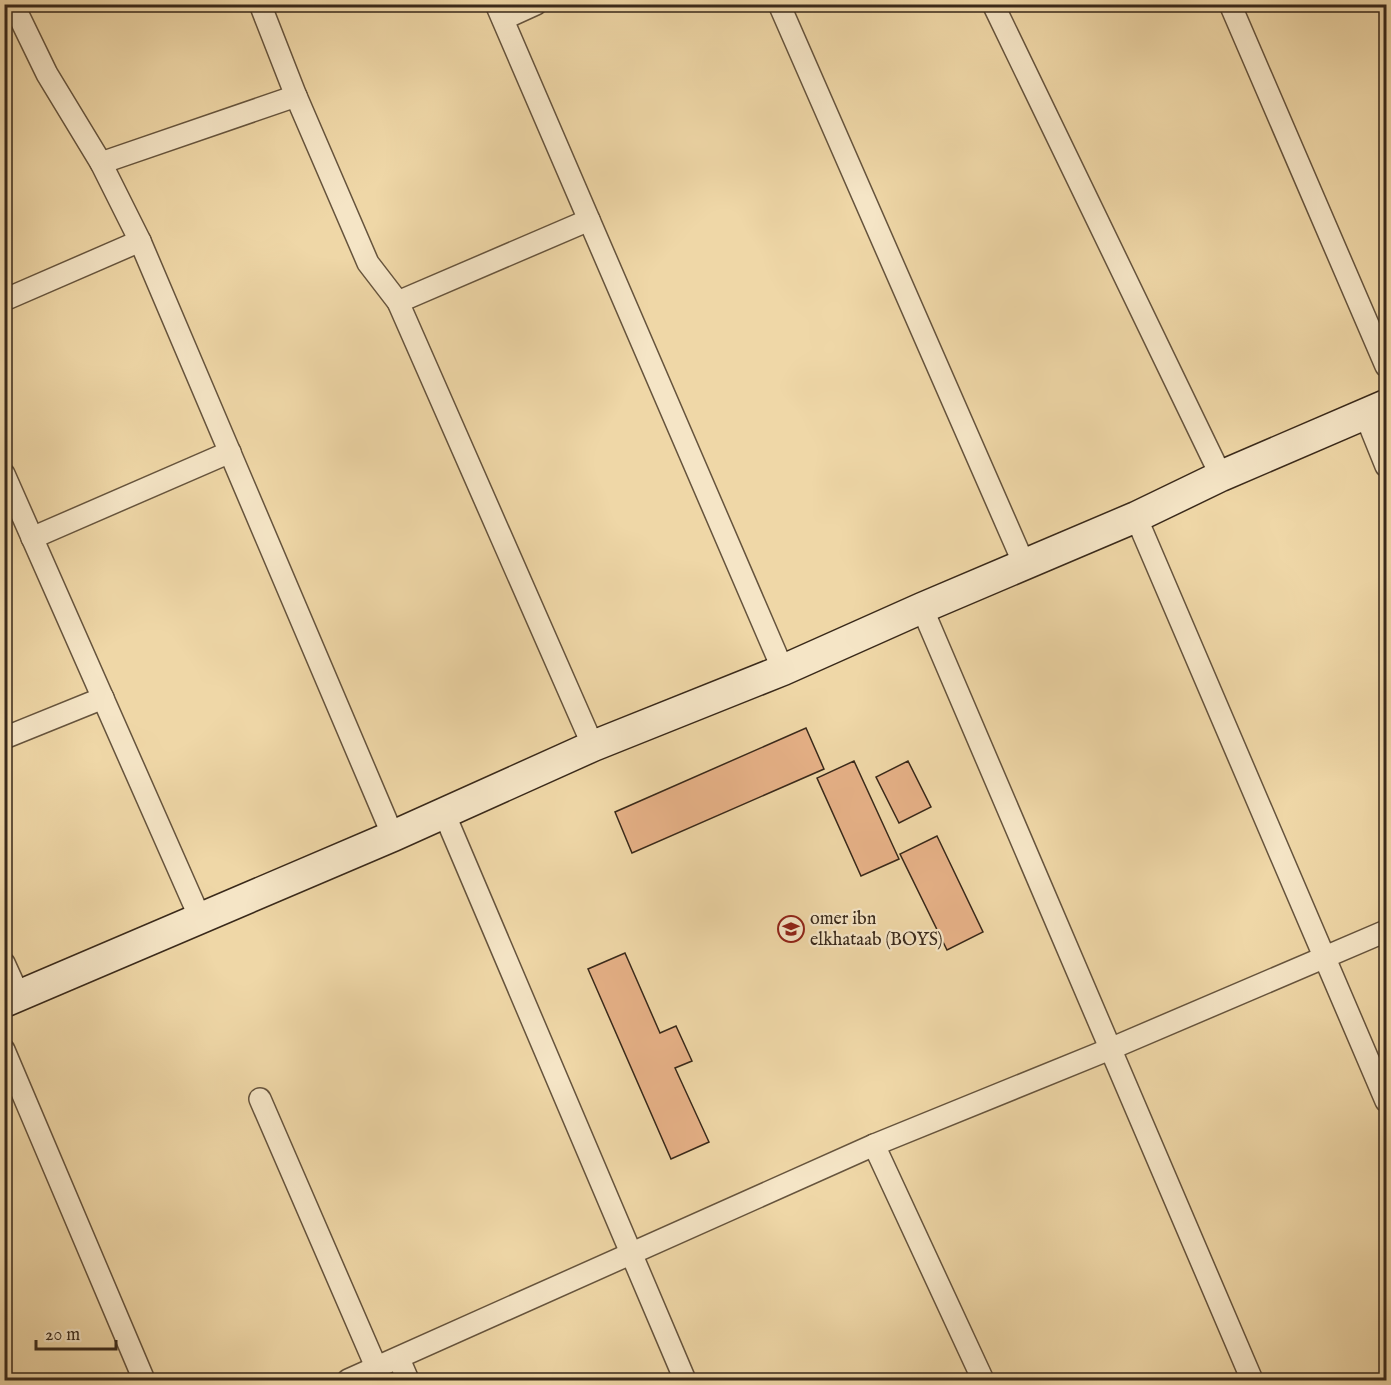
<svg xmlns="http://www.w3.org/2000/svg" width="1391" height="1385" viewBox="0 0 1391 1385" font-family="'IM FELL English',serif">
	<rect width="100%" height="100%" fill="#efd7a7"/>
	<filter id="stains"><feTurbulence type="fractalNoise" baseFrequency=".00333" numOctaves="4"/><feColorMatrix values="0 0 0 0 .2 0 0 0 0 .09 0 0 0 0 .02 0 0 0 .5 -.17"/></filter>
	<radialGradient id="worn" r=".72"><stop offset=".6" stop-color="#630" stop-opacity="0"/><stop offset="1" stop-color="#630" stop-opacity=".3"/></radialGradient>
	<g fill="#e6b187" stroke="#39291a" stroke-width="1.5">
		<polygon points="806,728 824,769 632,853 615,812"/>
		<polygon points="854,761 899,859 861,876 817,778"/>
		<polygon points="908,761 931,807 899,823 876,777"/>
		<polygon points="937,836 983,932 947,950 900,854"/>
		<polygon points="625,953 660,1033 676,1026 692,1061 675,1068 709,1142 671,1159 588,969"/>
	</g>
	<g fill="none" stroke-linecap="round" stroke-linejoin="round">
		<defs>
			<g id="street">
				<polyline points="13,4 47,74 101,163 140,241 393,836"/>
				<polyline points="260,4 296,96 368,263 398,302 593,746"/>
				<polyline points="496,4 783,670"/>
				<polyline points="779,4 1024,564"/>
				<polyline points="993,4 1221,476"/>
				<polyline points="1230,4 1386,366"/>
				<polyline points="503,19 536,4"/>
				<polyline points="101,163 296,96"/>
				<polyline points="4,300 140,241"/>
				<polyline points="398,302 589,220"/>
				<polyline points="1365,414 1386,466"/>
				<polyline points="4,474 200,918"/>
				<polyline points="1136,517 1386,1101"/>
				<polyline points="32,538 230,452"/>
				<polyline points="922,608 1252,1380"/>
				<polyline points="4,738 103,698"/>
				<polyline points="444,813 685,1380"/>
				<polyline points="4,963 19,996"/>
				<polyline points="4,1050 144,1380"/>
				<polyline points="260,1099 377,1369"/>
				<polyline points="874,1145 983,1380"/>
				<polyline points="399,1359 408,1380"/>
				<polyline points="348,1380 874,1145 1110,1049 1386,931"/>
			</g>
			<polyline id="secondary" points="4,1002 393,836 593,746 783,670 922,608 1136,517 1221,476 1386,405"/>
		</defs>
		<use href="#street" stroke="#66543d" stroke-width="24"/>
		<use href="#secondary" stroke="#39291a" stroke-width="33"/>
		<use href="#street" stroke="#f5e5c6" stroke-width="21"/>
		<use href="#secondary" stroke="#f5e5c6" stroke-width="30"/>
	</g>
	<defs>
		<symbol id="school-ring" viewBox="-11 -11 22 22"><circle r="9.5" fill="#f5e5c6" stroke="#8f2418" stroke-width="1.5"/><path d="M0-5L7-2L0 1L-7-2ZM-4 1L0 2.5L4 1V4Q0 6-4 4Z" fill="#8f2418"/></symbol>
	</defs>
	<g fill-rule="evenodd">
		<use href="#school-ring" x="776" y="914" width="30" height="30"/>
	</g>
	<g text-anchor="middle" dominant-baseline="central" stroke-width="4.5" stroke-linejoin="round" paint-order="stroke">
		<g font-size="18" fill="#39291a" stroke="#f5e5c6" text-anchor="start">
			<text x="810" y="919">omer ibn<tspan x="810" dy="21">elkhataab (BOYS)</tspan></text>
		</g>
	</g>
	<rect width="1391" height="1385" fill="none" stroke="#efd7a7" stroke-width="24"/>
	<rect x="6" y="6" width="1379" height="1373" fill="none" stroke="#39291a" stroke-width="3"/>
	<rect x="12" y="12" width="1367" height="1361" fill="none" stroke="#39291a" stroke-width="1.5"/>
	<path d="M36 1340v9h80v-9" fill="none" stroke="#39291a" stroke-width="3"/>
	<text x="45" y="1340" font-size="18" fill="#39291a" stroke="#f5e5c6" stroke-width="4.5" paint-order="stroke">20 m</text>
	<rect width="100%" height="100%" filter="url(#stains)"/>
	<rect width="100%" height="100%" fill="url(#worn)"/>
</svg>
